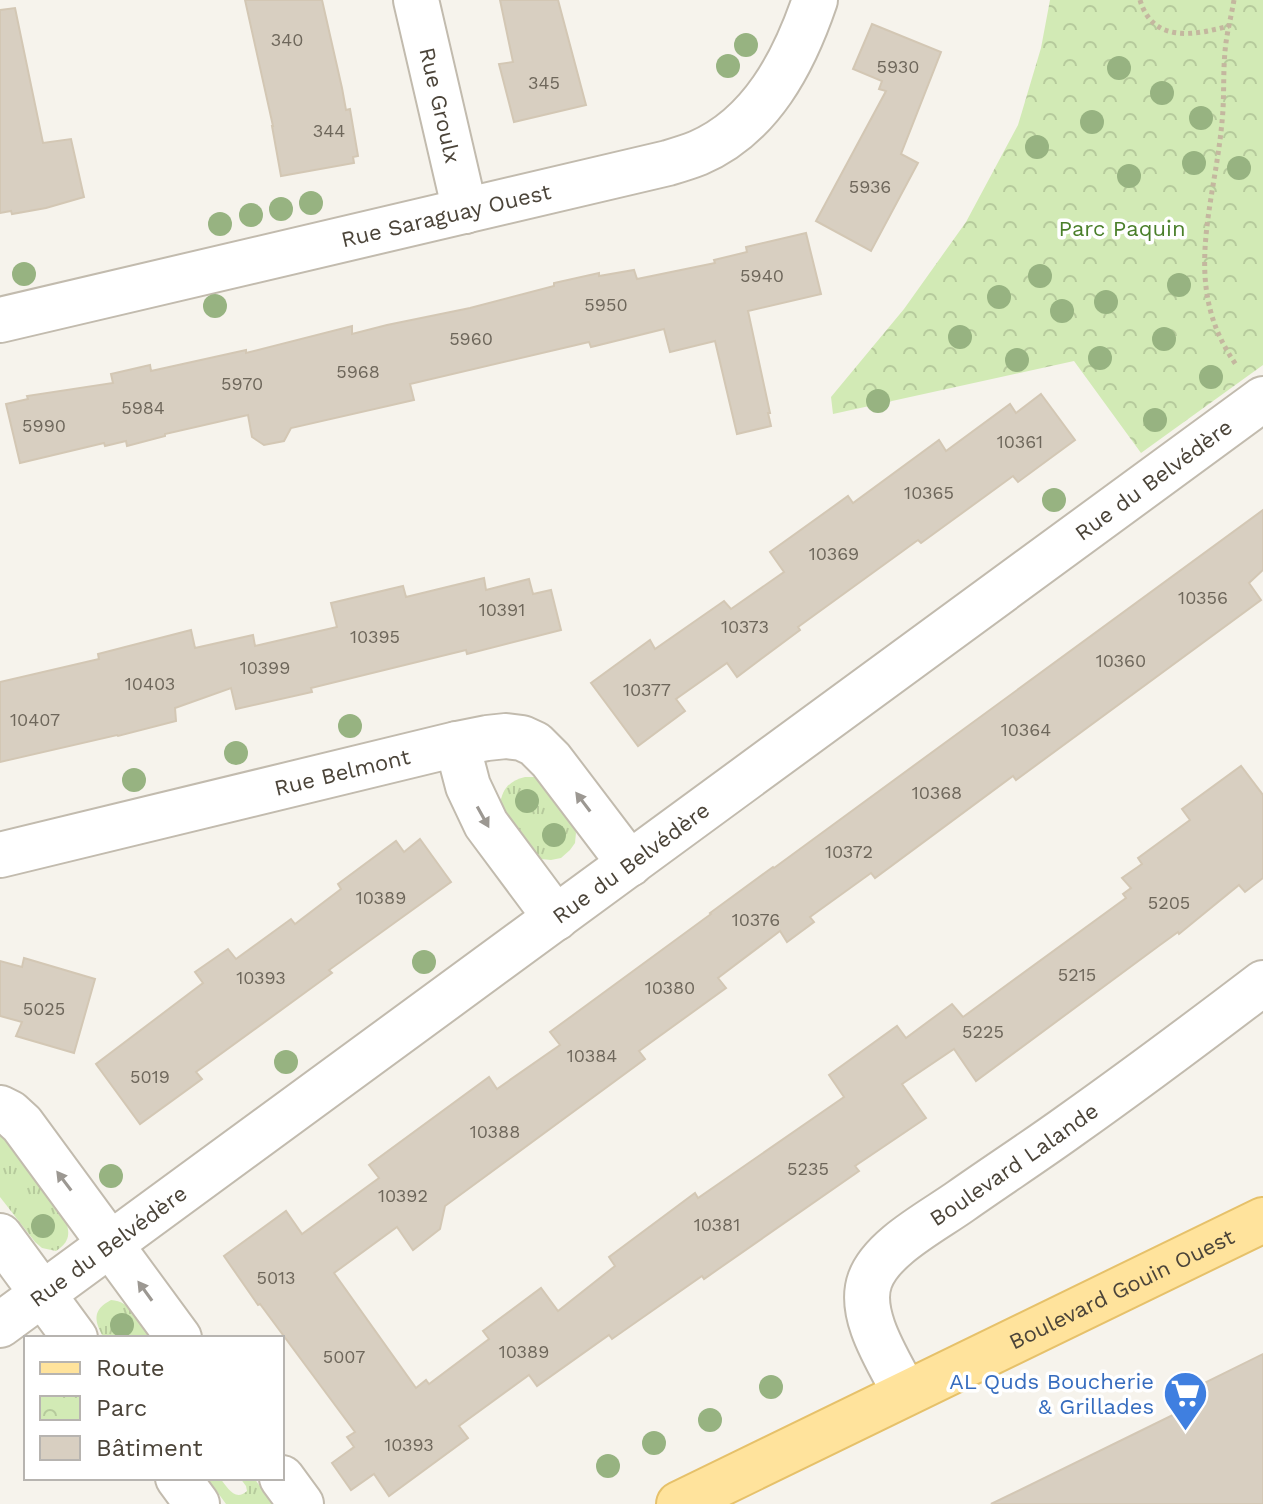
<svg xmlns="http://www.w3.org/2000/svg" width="1263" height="1504" viewBox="0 0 1263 1504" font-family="'Work Sans',sans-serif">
	<defs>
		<pattern id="grass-tufts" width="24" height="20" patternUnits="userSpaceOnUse" patternTransform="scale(2)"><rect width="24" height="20" fill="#d2eab5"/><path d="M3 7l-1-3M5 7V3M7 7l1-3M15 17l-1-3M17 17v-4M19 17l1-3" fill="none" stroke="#b6ca9c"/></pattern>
		<pattern id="park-crowns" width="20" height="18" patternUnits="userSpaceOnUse" patternTransform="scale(2)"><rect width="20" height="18" fill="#d2eab5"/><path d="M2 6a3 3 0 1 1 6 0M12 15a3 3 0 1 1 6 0" fill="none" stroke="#b6ca9c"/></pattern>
	</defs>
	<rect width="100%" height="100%" fill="#f6f3ec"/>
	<g fill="url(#grass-tufts)">
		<path d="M525 777H535L545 782 572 819 576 833 575 843 570 850 561 858 551 860 541 859 532 853 500 805C502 789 509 781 525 777Z"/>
		<path d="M0 1133 7 1140 64 1218C71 1232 70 1242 56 1251L42 1248 35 1242 0 1197Z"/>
		<path d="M111 1300C131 1301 142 1323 153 1338H104C94 1321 92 1310 111 1300Z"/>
		<path d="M207 1478H220C227 1487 235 1502 247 1491L246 1486 240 1478H254L273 1504H226Z"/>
	</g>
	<polygon fill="url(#park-crowns)" points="1050,0 1263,0 1263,365 1141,453 1074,361 833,414 831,397 904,309 966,222 1018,125 1041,48"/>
	<g fill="#d8cfc1" stroke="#d3c7b4" stroke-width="2">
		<polygon points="245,0 322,0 342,88 346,110 350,109 358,156 353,157 354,163 281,176 272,126 273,126"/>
		<polygon points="500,0 558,0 586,105 514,122 499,64 513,62"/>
		<polygon points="15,8 43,143 71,139 84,197 46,208 12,214 11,211 0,213 0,10"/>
		<polygon points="872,24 941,52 901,154 918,163 871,251 816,221 886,91 879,89 882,81 853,69"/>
		<polygon points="806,233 821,294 748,311 770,413 768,413 771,426 737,434 715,341 670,352 664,329 591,347 589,342 410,384 414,400 291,428 284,441 264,445 252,437 248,415 165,434 165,436 127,446 126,441 105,446 104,443 20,463 6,404 28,399 27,396 113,383 111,374 150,365 151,371 246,350 246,353 352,326 352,334 387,325 470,308 554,286 554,283 599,273 599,276 634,270 637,279 715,263 714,260 747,252 746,247"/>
		<polygon points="1041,394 1075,440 1018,482 1013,476 921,543 918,540 798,627 800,630 737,677 727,663 676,699 685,711 638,746 591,683 650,640 655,649 724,601 731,609 784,572 770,552 848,496 853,503 939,440 946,451 1010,404 1016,413"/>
		<polygon points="1263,510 1263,570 1249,583 1261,600 1016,780 1013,776 875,878 871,873 810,917 814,922 787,942 780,931 718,978 726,988 639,1051 645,1059 445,1206 440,1229 413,1250 397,1227 334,1273 416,1388 426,1380 429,1384 489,1339 483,1331 541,1288 558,1311 615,1266 609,1257 695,1193 698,1198 844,1097 829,1075 897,1026 906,1038 952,1004 963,1017 1126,898 1123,894 1131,888 1122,878 1142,864 1138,858 1190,820 1182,809 1241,766 1263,795 1263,878 1245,892 1239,885 1179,934 1178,932 1160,945 976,1081 954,1049 902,1084 926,1118 855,1166 859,1171 704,1279 702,1276 612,1339 609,1335 537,1386 529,1375 459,1426 468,1438 389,1496 374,1474 351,1490 332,1463 354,1447 347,1437 355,1432 260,1304 258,1305 224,1256 286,1211 302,1234 379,1178 369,1165 489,1077 497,1089 560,1045 550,1032 711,914 710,913 773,867 774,868"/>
		<polygon points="484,578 486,590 529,579 533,594 551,590 561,630 467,654 466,650 311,688 312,692 236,709 231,688 175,708 176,721 118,736 117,735 0,762 0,682 99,659 98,654 191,630 195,648 253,635 255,646 337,627 331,603 403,586 406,597"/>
		<polygon points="420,839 451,882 329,970 332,973 196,1072 202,1079 140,1124 96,1064 203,983 195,972 228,949 236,959 291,919 295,924 341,889 338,884 396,841 404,852"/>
		<polygon points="24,958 95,979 74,1053 16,1036 22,1022 0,1016 0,961 22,967"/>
		<polygon points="1263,1354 1263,1504 991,1504 1177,1413 1170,1400"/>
	</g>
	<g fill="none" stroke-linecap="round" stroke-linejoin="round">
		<defs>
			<g id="minor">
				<path id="s1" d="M416 0 465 211"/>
				<path id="s2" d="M0 320 668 163C678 160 688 157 698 153 761 126 794 62 815 0"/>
				<polyline points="457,744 468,786 486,824 556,918"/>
				<path id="s3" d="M0 855 457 744 487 738 506 736 522 738 535 744 551 760 630 864"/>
				<polyline points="0,1108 10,1113 22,1124 179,1338"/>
				<polyline points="0,1236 75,1338"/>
				<path id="s4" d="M0 1325 1263 399"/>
				<path id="s5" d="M905 1393C890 1363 857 1315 870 1280 882 1247 933 1221 961 1201 998 1175 1035 1151 1071 1125 1136 1079 1200 1031 1263 983"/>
				<polyline points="178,1478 197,1504"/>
				<polyline points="282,1478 301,1504"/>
			</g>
			<g id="major">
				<path id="s6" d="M679 1504 1263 1220"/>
			</g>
		</defs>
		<use href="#minor" stroke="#c2bbae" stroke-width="48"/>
		<use href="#major" stroke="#e6c16a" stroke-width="48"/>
		<g stroke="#c4b79f" stroke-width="5" stroke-dasharray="4 4" stroke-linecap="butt">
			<path d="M1140 0C1153 44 1195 35 1229 26"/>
			<path d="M1234 0C1232 12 1229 24 1227 36 1222 64 1225 94 1222 122 1214 209 1180 287 1237 366"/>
		</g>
		<use href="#minor" stroke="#fff" stroke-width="44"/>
		<use href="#major" stroke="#ffe39c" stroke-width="44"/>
	</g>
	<g fill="#97b381">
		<circle cx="746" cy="45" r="12"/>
		<circle cx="728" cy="66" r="12"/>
		<circle cx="1119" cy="68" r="12"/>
		<circle cx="1162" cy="93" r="12"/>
		<circle cx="1201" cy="118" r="12"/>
		<circle cx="1092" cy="122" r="12"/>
		<circle cx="1037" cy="147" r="12"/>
		<circle cx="1194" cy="163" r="12"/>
		<circle cx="1239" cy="168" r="12"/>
		<circle cx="1129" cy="176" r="12"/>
		<circle cx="311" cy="203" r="12"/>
		<circle cx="281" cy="209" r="12"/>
		<circle cx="251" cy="215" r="12"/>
		<circle cx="220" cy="224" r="12"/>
		<circle cx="24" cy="274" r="12"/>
		<circle cx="1040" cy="276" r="12"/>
		<circle cx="1179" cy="285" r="12"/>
		<circle cx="999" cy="297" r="12"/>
		<circle cx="1106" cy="302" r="12"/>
		<circle cx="215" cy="306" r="12"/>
		<circle cx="1062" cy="311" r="12"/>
		<circle cx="960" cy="337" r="12"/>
		<circle cx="1164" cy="339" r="12"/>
		<circle cx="1100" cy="358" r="12"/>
		<circle cx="1017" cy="360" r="12"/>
		<circle cx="1211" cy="377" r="12"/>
		<circle cx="878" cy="401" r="12"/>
		<circle cx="1155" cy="420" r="12"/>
		<circle cx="1054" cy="500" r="12"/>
		<circle cx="350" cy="726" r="12"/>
		<circle cx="236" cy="753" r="12"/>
		<circle cx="134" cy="780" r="12"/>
		<circle cx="527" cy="801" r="12"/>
		<circle cx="554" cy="835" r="12"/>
		<circle cx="424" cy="962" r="12"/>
		<circle cx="286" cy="1062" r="12"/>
		<circle cx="111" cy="1176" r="12"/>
		<circle cx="43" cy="1226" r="12"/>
		<circle cx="122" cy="1325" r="12"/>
		<circle cx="771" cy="1387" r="12"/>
		<circle cx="710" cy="1420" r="12"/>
		<circle cx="654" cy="1443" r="12"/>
		<circle cx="608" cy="1466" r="12"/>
	</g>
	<defs><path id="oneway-solid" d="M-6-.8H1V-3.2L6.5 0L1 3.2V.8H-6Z" transform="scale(2)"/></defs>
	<g fill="#9c9892">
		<use href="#oneway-solid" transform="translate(583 802) rotate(-127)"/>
		<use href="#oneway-solid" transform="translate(483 817) rotate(61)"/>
		<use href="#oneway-solid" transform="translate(64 1181) rotate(-127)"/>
		<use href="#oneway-solid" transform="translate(145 1291) rotate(-126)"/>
	</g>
	<defs>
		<symbol id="supermarket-pin" viewBox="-11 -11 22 30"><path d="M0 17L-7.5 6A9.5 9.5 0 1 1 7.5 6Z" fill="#3f7fe0" stroke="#fff"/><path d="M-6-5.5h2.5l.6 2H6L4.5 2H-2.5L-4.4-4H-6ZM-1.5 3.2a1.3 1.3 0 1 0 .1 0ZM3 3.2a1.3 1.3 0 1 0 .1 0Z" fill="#fff"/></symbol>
	</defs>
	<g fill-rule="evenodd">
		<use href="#supermarket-pin" x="1160" y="1368" width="51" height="69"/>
	</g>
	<g text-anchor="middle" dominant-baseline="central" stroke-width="7" stroke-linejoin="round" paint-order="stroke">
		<g font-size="18" fill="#6e675b">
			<text x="287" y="39">340</text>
			<text x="898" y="66">5930</text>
			<text x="544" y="82">345</text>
			<text x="329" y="130">344</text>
			<text x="870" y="186">5936</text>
			<text x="762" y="275">5940</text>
			<text x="606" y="304">5950</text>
			<text x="471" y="338">5960</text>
			<text x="358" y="371">5968</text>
			<text x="242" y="383">5970</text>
			<text x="143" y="407">5984</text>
			<text x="44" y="425">5990</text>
			<text x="1020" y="441">10361</text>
			<text x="929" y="492">10365</text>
			<text x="834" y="553">10369</text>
			<text x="1203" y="597">10356</text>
			<text x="502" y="609">10391</text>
			<text x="745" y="626">10373</text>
			<text x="375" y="636">10395</text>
			<text x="1121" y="660">10360</text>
			<text x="265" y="667">10399</text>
			<text x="150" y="683">10403</text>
			<text x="647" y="689">10377</text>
			<text x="35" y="719">10407</text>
			<text x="1026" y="729">10364</text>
			<text x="937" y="792">10368</text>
			<text x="849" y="851">10372</text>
			<text x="381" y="897">10389</text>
			<text x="1169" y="902">5205</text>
			<text x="756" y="919">10376</text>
			<text x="1077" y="974">5215</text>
			<text x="261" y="977">10393</text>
			<text x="670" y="987">10380</text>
			<text x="44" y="1008">5025</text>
			<text x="983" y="1031">5225</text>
			<text x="592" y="1055">10384</text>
			<text x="150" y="1076">5019</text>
			<text x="495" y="1131">10388</text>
			<text x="808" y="1168">5235</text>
			<text x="403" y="1195">10392</text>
			<text x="717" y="1224">10381</text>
			<text x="276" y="1277">5013</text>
			<text x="524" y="1351">10389</text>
			<text x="344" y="1356">5007</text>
			<text x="409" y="1444">10393</text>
		</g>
		<g font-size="22" fill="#4b4439" stroke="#fff">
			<text stroke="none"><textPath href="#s1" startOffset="108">Rue Groulx</textPath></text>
			<text stroke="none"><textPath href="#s2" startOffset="458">Rue Saraguay Ouest</textPath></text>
			<text stroke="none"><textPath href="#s4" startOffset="1430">Rue du Belvédère</textPath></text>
			<text stroke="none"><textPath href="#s3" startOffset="352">Rue Belmont</textPath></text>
			<text stroke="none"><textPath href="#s4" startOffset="782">Rue du Belvédère</textPath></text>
			<text stroke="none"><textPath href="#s5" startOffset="308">Boulevard Lalande</textPath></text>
			<text stroke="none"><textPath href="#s4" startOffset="134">Rue du Belvédère</textPath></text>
			<text stroke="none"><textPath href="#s6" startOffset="492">Boulevard Gouin Ouest</textPath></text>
		</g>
		<g font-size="22" fill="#4a7f2a" stroke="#fff">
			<text x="1122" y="228">Parc Paquin</text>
		</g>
		<g font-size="22" fill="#366cbe" stroke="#fff" text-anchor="end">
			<text x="1154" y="1381">AL Quds Boucherie<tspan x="1154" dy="25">&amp; Grillades</tspan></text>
		</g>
	</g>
	<rect x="24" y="1336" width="260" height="144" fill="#ffffff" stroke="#b7b4b0" stroke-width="2"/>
	<rect x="40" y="1362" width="40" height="12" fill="#ffe39c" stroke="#b7b4b0" stroke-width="2"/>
	<text x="96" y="1376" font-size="24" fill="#4b4439">Route</text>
	<rect x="40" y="1396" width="40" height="24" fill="url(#park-crowns)" stroke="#b7b4b0" stroke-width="2"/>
	<text x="96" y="1416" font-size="24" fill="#4b4439">Parc</text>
	<rect x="40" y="1436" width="40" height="24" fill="#d8cfc1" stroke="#b7b4b0" stroke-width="2"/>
	<text x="96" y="1456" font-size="24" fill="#4b4439">Bâtiment</text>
</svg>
